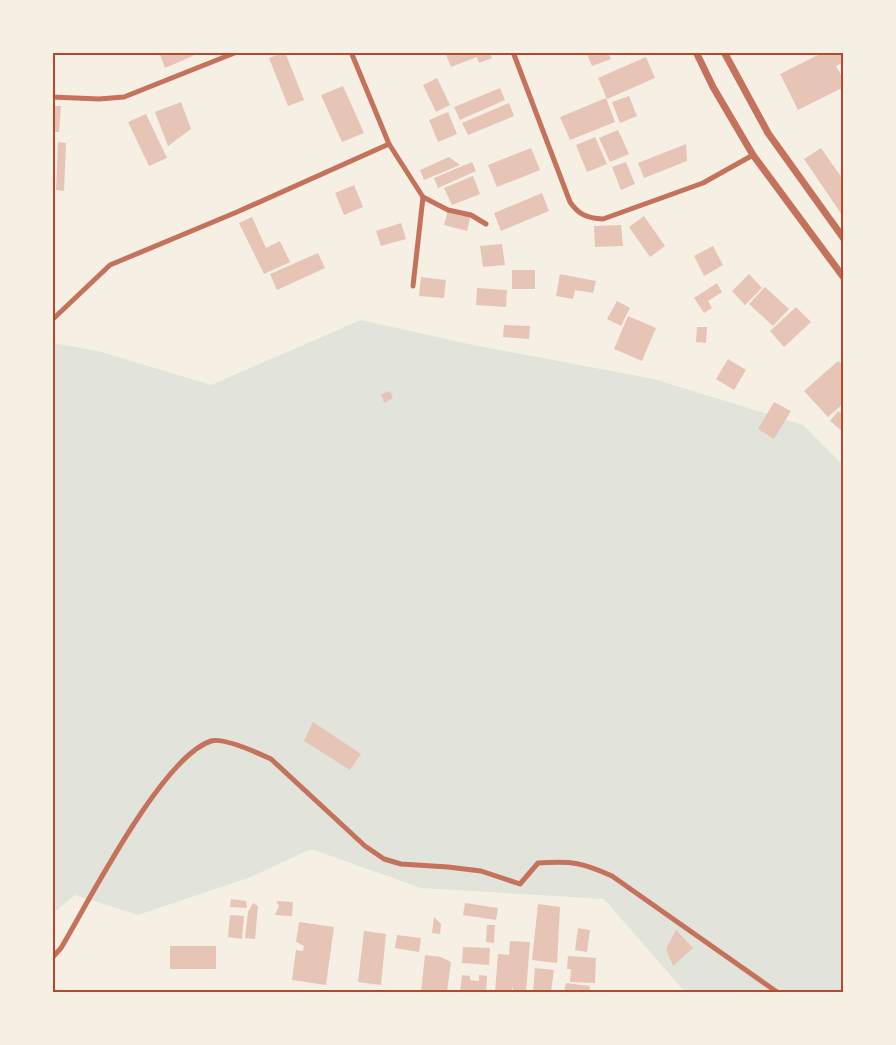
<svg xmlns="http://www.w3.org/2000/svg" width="896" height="1045" viewBox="0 0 896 1045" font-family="Cabin,sans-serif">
	<rect width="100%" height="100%" fill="#f6efe4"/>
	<polygon fill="#e2e4dc" points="361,320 473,345 654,379 803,425 843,465 843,992 685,992 604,899 421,888 311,849 251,877 138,915 75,895 53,913 53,343 98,351 211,385"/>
	<g fill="#e6c5b7">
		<polygon points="159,52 192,52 193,56 165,68"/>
		<polygon points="285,52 304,100 288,106 269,58"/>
		<polygon points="445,52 490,52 492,58 479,63 477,57 451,67"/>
		<polygon points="586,52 608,52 611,59 592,66"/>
		<polygon points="824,52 844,52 844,62 836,66 844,80 844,87 798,110 780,74"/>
		<polygon points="646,57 655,78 607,99 598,78"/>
		<polygon points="437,78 450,105 436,112 423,85"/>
		<polygon points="343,86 364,133 342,142 321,95"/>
		<polygon points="500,88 505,100 460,120 454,107"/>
		<polygon points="629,96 637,116 620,123 612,102"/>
		<polygon points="606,98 615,122 570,140 560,117"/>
		<polygon points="181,102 191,129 168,146 155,112"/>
		<polygon points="509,103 514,116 468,135 462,123"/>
		<polygon points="52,106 61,106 59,132 52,132"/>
		<polygon points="448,112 457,134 438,142 429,120"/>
		<polygon points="146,114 167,158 149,166 128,122"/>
		<polygon points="618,130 629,154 610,162 599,138"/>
		<polygon points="595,137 607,164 587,172 576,145"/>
		<polygon points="58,142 66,143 64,191 56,190"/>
		<polygon points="686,144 687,161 644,178 638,163"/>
		<polygon points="531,148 540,170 497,187 488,165"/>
		<polygon points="821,148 844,181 844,218 804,159"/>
		<polygon points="449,157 460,165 424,180 420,170"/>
		<polygon points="472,162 476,171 438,188 434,178"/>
		<polygon points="626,162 635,184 621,190 612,167"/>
		<polygon points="473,176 480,194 452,205 444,188"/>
		<polygon points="354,185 363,207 344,215 335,193"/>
		<polygon points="542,193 549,211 501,231 494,213"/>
		<polygon points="448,210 471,215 467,231 444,225"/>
		<polygon points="644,216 665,246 650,257 629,227"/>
		<polygon points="252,217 266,248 280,241 290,262 264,274 239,223"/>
		<polygon points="401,223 406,239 381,246 376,231"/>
		<polygon points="621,225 623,246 595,247 594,226"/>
		<polygon points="502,244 505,265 483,267 480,246"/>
		<polygon points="713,246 723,265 704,276 694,256"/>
		<polygon points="318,253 325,268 277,290 270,274"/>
		<rect x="512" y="270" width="23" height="19"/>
		<polygon points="560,274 596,281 593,293 575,290 573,299 556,296"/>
		<polygon points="749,274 762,288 745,305 732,291"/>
		<polygon points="421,277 446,280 444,298 419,296"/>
		<polygon points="717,283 722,292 708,301 712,308 704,313 694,298"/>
		<polygon points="765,287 789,309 773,326 749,304"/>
		<polygon points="477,288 507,290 506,307 476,305"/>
		<polygon points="617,301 630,308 621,326 607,319"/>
		<polygon points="796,307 811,322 784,347 770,331"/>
		<polygon points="628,316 656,328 642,361 614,349"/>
		<polygon points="504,325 530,326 529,339 503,337"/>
		<polygon points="697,327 707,327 706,343 696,342"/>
		<polygon points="728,359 746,370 734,390 716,379"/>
		<polygon points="838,361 844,366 844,403 828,417 804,391"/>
		<polygon points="390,391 393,398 384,403 381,394"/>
		<polygon points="774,402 791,411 774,439 758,429"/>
		<polygon points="838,411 844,415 844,433 830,421"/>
		<polygon points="313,722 361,754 350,770 304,741"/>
		<polygon points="231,899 246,901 247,908 230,907"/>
		<polygon points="276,901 293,902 292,916 275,915 279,906"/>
		<polygon points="253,903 258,906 255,939 245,938 248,912"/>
		<polygon points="465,903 498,908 496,920 463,915"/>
		<polygon points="538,904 560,907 557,963 532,960"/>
		<polygon points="230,915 244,916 242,939 228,937"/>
		<polygon points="434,917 441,924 440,934 432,933"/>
		<polygon points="299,922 334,927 326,985 292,980 296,950 303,951 304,946 296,942"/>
		<polygon points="487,925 495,925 494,943 486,942"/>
		<polygon points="578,928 590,930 587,952 575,950"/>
		<polygon points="676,930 693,948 673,966 666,949"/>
		<polygon points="364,931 386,934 381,985 358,982"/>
		<polygon points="397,935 421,938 419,952 395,948"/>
		<polygon points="510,941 530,942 526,992 513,992 513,986 511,992 495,992 498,954 509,955"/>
		<rect x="170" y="946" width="46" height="23"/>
		<polygon points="463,947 490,948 489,965 462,963"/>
		<polygon points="425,955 441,957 451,962 447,992 421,992"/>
		<polygon points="568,956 596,958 595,983 570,982 571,969 567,969"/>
		<polygon points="535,968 554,970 551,992 533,992"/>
		<polygon points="462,975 470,976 470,980 479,981 479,975 487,976 486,992 460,992"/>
		<polygon points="566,983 590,986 589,992 564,992"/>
	</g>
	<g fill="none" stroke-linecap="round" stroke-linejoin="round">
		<g stroke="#c5725c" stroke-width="5">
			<polyline points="351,52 389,144 423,197 448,210 471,215 486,224"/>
			<path d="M513 52 570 202C579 215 587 218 603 219L703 183 753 155"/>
			<polyline points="52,97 99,99 124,97 237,52"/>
			<polyline points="413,286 423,197"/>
			<polyline points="52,320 110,265 237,212 389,144"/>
			<path d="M52 958 61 948C89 901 162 757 211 741 224 737 258 753 271 759L365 846 384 859 401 864 448 867 481 871 520 884 538 863C572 861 581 862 612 876L777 992"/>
		</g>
		<g stroke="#c5725c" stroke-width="7">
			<polyline points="696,52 713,87 753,155 844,278"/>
			<polyline points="724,52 768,133 844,239"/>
		</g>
	</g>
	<rect width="896" height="1045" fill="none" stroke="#f6efe4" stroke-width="108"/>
	<rect x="54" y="54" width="788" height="937" fill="none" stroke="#b5482f" stroke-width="2"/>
</svg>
